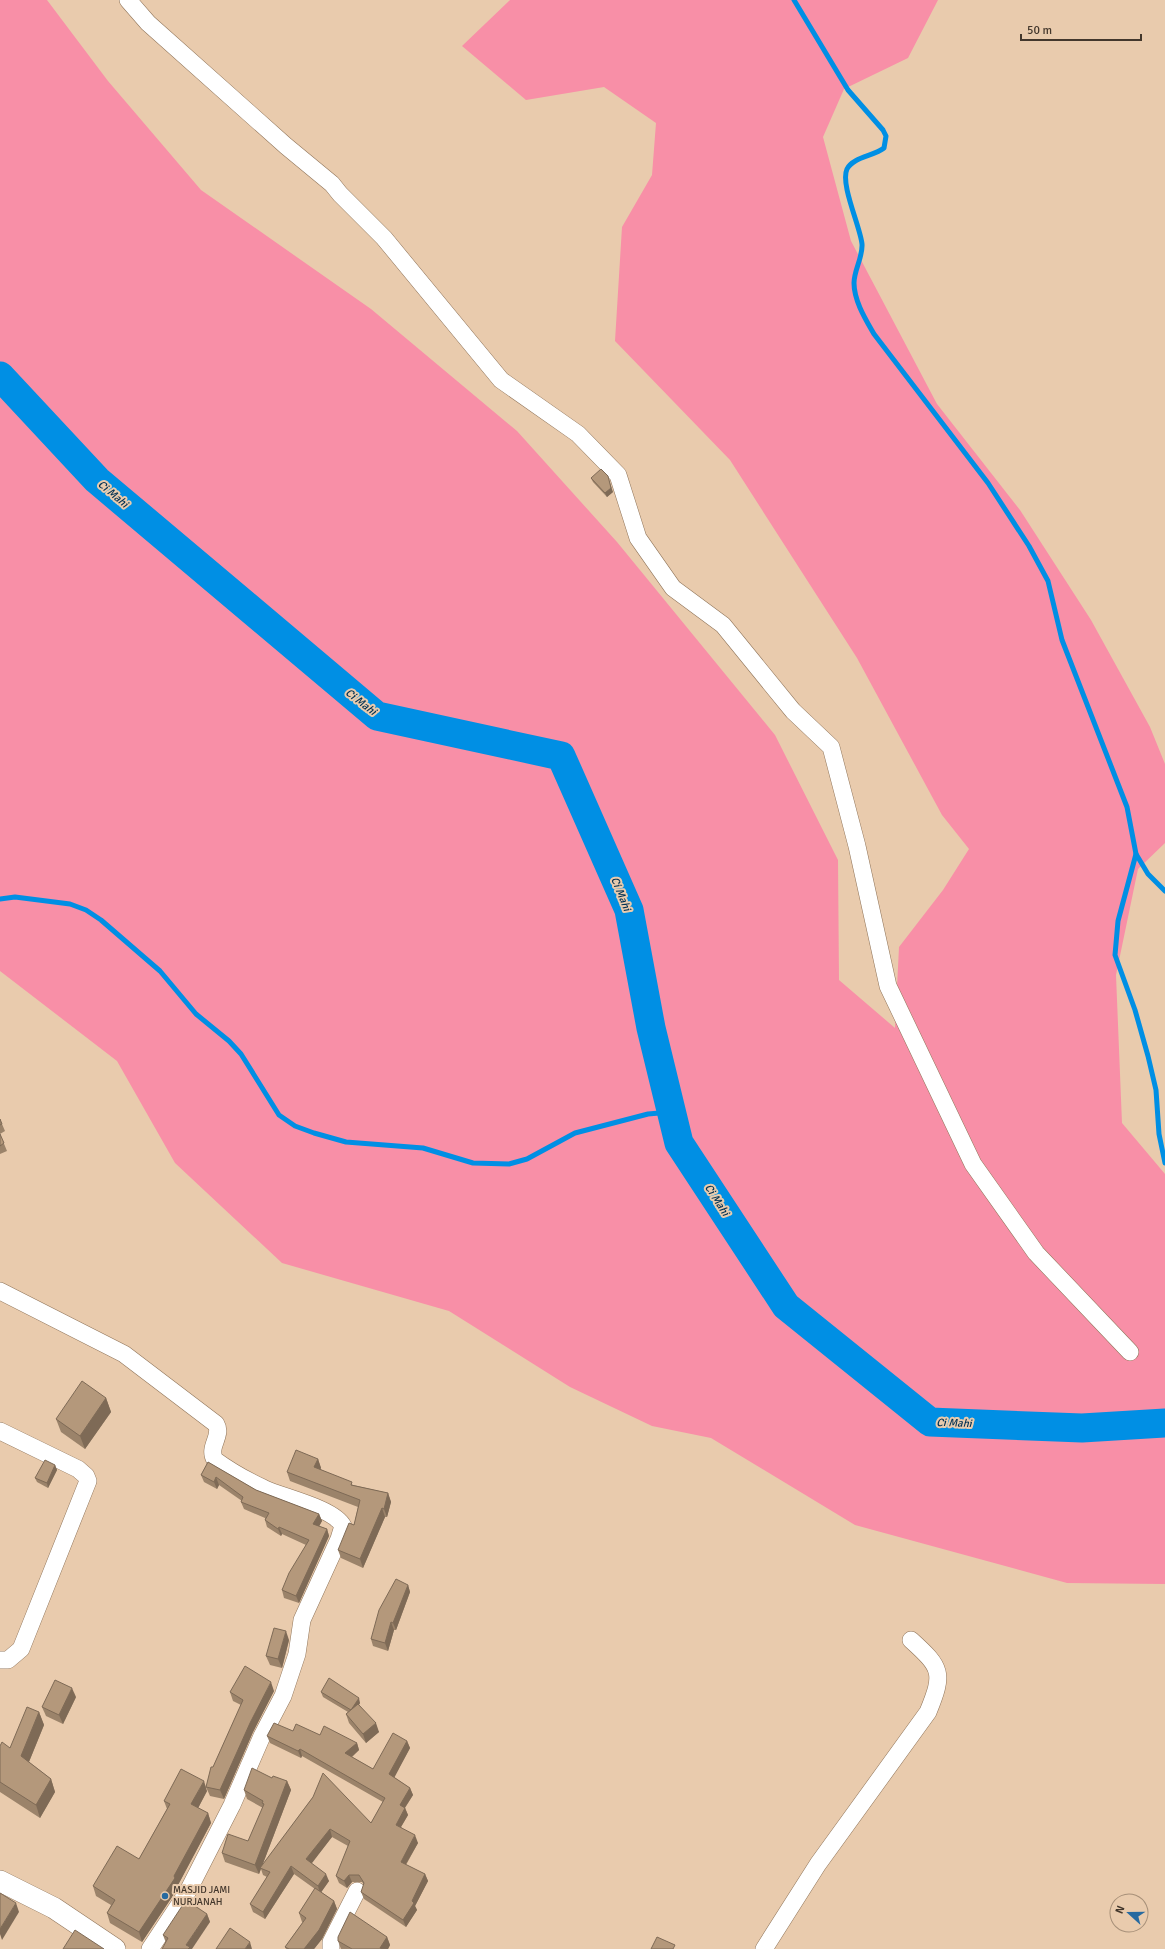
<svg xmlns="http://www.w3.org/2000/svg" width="1165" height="1949" viewBox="0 0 1165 1949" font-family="Signika,sans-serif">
	<rect width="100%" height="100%" fill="#e9cbad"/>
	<polygon fill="#f88fa7" points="0,0 47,0 108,81 201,190 371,309 517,431 617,542 775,735 838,860 839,980 895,1028 899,947 943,890 969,849 942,815 857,658 730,460 615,341 622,227 652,175 656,123 604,87 526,100 462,46 510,0 938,0 908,58 844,89 823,137 851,241 937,404 1020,510 1091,620 1150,727 1165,764 1165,843 1138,869 1116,975 1122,1123 1165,1174 1165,1584 1067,1583 855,1525 711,1438 652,1426 570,1387 449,1311 282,1263 175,1163 117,1061 0,971"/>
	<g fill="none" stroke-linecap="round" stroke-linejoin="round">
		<g stroke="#008fe4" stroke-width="5">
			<path d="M794 0 848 90 883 130 886 136 884 148C874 156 853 157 847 169 840 184 860 226 862 244 863 257 854 270 854 283 854 301 866 320 874 334L988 483 1029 546 1048 581 1062 640 1127 807 1136 854 1118 921 1115 955 1135 1010 1148 1056 1156 1090 1159 1134 1165 1163"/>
			<polyline points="1136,854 1148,874 1165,891"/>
			<polyline points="0,899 15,897 70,904 86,910 101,920 160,971 196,1014 229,1041 241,1054 279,1115 295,1126 314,1133 346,1142 423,1148 473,1163 509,1164 527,1159 575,1133 648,1114 671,1112"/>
		</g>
		<polyline stroke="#008fe4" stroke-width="29" points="0,376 97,480 377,716 561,756 629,910 651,1028 679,1143 786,1306 930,1422 1082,1428 1165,1423"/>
		<defs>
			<g id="minor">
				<polyline points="128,0 148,23 286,146 332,184 340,194 384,238 501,380 578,434 618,475 638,538 673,588 723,625 793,711 831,747 857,846 888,986 973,1164 1036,1253 1130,1352"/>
				<path d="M0 1291 124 1354 216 1424C223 1436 207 1447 215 1460 230 1471 246 1480 263 1488 281 1497 334 1508 343 1526L339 1539 302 1620 297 1654 283 1696 262 1736 232 1805 187 1893 150 1949"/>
				<polyline points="0,1431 78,1469 86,1476 88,1481 21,1649 8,1660 0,1660"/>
				<polyline points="331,1949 331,1942 357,1891"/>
				<path d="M764 1949 818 1864 928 1712C944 1673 942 1668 911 1640"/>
			</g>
			<polyline id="tertiary" points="0,1881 54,1908 115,1949"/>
		</defs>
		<use href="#minor" stroke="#90755a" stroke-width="18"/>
		<use href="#tertiary" stroke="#90755a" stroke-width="22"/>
		<use href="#minor" stroke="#fff" stroke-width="17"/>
		<use href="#tertiary" stroke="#fff" stroke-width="21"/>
	</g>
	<g fill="#9b836a">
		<polygon points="591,478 613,492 607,497 593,482"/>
		<polygon points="0,1119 2,1124 5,1131 0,1134 7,1151 0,1154"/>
		<polygon points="106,1398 111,1412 85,1449 61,1432 56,1419"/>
		<polygon points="318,1459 321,1468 320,1469 353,1485 388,1493 391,1502 387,1517 385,1517 363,1568 341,1558 338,1550 354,1525 358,1507 290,1481 287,1472"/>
		<polygon points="208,1462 256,1490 319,1514 322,1521 319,1526 327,1529 329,1536 299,1603 284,1598 282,1590 306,1545 282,1534 281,1536 267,1527 265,1520 265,1518 244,1509 241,1502 242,1501 219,1485 217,1489 204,1482 201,1475"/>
		<polygon points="55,1465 57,1470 48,1488 37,1482 35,1478"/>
		<polygon points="408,1585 410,1592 396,1630 394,1630 388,1651 373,1646 371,1639"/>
		<polygon points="289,1640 282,1668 270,1665 266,1656"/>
		<polygon points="274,1691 253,1732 224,1799 210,1796 206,1787 213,1767 241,1705 233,1701 230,1692"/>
		<polygon points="321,1692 360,1703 359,1705 379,1732 366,1743 349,1723 346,1714 348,1712 323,1697"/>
		<polygon points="76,1697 63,1724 46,1716 42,1707"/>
		<polygon points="39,1712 44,1725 29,1762 51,1779 55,1792 40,1818 0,1792 0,1746 10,1748"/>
		<polygon points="293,1731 320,1735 357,1743 359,1750 352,1757 373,1769 407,1741 410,1748 394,1777 410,1788 413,1795 405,1808 408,1815 401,1827 418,1843 406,1865 425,1874 428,1881 415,1906 417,1910 406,1927 364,1899 361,1892 364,1885 362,1882 352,1882 347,1888 339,1883 336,1876 348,1846 332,1837 311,1863 329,1881 321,1892 334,1901 337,1909 322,1939 314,1949 286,1949 285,1947 303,1922 302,1922 299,1913 315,1889 294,1874 265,1919 253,1912 250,1904 267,1877 263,1875 261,1869 259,1874 225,1862 222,1853 248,1841 263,1808 247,1799 244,1790 272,1778 287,1781 291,1790 262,1866 313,1797 371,1823 383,1802 302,1756 301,1758 270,1743 267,1736"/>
		<polygon points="207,1791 198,1808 208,1813 211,1823 178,1885 178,1888 142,1942 110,1923 107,1913 111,1905 96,1896 93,1886 139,1859 167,1809 164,1801"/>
		<polygon points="207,1914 210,1922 166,1943 163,1935"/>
		<polygon points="387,1937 390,1945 388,1949 341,1949 338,1941"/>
	</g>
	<g fill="#7e6a56">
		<polygon points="609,480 613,492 607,497 605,493"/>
		<polygon points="106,1398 111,1412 85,1449 80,1436"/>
		<polygon points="318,1459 321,1468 317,1476 314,1467"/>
		<polygon points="55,1465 57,1470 48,1488 47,1483"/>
		<polygon points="216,1477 219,1485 217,1489 214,1482"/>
		<polygon points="388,1493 391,1502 387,1517 384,1509"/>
		<polygon points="382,1508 385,1517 363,1568 360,1559"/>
		<polygon points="319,1514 322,1521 316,1532 313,1524"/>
		<polygon points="279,1527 282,1534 281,1536 278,1529"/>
		<polygon points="327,1529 329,1536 299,1603 296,1596"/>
		<polygon points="408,1585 410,1592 396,1630 393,1623"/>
		<polygon points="391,1622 394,1630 388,1651 385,1643"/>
		<polygon points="286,1631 289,1640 282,1668 278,1659"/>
		<polygon points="271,1682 274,1691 253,1732 224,1799 220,1790 250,1723"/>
		<polygon points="72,1688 76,1697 63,1724 59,1715"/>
		<polygon points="359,1698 360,1703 352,1714 351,1710"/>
		<polygon points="39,1712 44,1725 26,1769 21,1756"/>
		<polygon points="376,1723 379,1732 366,1743 363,1734"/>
		<polygon points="407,1741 410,1748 392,1782 389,1774"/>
		<polygon points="357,1743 359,1750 348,1760 345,1753"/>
		<polygon points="300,1749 302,1756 301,1758 298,1751"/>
		<polygon points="51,1779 55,1792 40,1818 36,1805"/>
		<polygon points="204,1781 207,1791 195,1814 191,1804"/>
		<polygon points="287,1781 291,1790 259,1874 255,1865"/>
		<polygon points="410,1788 413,1795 402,1812 400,1805"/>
		<polygon points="405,1808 408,1815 398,1832 396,1825"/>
		<polygon points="208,1813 211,1823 178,1885 178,1888 142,1942 139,1932 174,1876"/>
		<polygon points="330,1829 332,1837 309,1867 306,1859"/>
		<polygon points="415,1835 418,1843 403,1869 401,1862"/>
		<polygon points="291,1866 294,1874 265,1919 263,1912"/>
		<polygon points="326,1874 329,1881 320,1894 318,1886"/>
		<polygon points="425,1874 428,1881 415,1906 417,1910 406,1927 403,1920"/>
		<polygon points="349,1875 352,1882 347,1888 344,1881"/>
		<polygon points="334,1901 337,1909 322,1939 314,1949 304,1949"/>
		<polygon points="16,1903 19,1912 2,1940 0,1934 0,1929"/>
		<polygon points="207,1914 210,1922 192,1949 188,1949 186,1945"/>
		<polygon points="387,1937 390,1945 388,1949 381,1949 380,1948"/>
		<polygon points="250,1942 252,1949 245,1949"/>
	</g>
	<g fill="#b4987b" stroke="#7e6a56">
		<polygon points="601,469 608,476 611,488 605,493 591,478"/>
		<polygon points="0,1119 2,1124 0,1125"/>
		<polygon points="0,1134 4,1143 0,1146"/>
		<polygon points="82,1381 106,1398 80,1436 56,1419"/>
		<polygon points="296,1450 318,1459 314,1467 352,1482 351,1485 388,1493 384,1509 382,1508 360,1559 338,1550 349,1523 354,1525 360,1500 287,1472"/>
		<polygon points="45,1460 55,1465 47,1483 35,1478"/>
		<polygon points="208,1462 256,1490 319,1514 313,1524 327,1529 296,1596 282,1590 289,1573 309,1540 279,1527 278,1529 265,1520 269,1513 241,1502 243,1497 216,1477 214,1482 201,1475"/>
		<polygon points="396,1579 408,1585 393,1623 391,1622 385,1643 371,1639 379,1610"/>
		<polygon points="274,1628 286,1631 278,1659 266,1656"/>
		<polygon points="245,1666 271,1682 250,1723 220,1790 206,1787 211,1767 213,1767 243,1700 230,1692"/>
		<polygon points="329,1678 359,1698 351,1710 321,1692"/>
		<polygon points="55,1680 72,1688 59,1715 42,1707"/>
		<polygon points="358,1704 376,1723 363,1734 346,1714"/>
		<polygon points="27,1707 39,1712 21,1756 51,1779 36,1805 0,1782 0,1746 2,1742 10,1748"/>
		<polygon points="274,1723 293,1731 296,1724 320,1735 324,1726 357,1743 345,1753 373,1769 393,1733 407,1741 389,1774 410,1788 400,1805 405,1808 396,1825 415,1835 401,1862 425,1874 412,1901 414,1903 403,1920 361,1892 364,1883 359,1875 349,1875 344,1881 336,1876 350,1841 330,1829 306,1859 326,1874 318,1886 291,1866 263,1912 250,1904 270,1872 260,1868 313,1797 323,1773 371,1823 385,1798 300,1749 298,1751 267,1736"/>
		<polygon points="252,1768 272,1778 273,1776 287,1781 255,1865 222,1853 228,1834 248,1841 264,1804 262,1803 263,1801 244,1790"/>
		<polygon points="181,1769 204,1781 191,1804 208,1813 174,1876 175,1878 139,1932 107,1913 115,1900 93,1886 117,1846 139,1859 170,1804 164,1801"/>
		<polygon points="315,1888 334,1901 319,1930 304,1949 289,1949 285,1947 306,1918 299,1913"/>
		<polygon points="0,1893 16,1903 0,1929"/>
		<polygon points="186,1900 207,1914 186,1945 190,1947 188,1949 162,1949 168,1938 163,1935"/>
		<polygon points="350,1912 387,1937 380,1948 383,1949 352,1949 338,1941 338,1937"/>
		<polygon points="230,1928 250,1942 245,1949 216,1949"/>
		<polygon points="75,1930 104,1949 63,1949"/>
		<polygon points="657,1937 675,1945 673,1949 651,1949"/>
	</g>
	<circle fill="#276aa0" stroke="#e9cbad" stroke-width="1.5" cx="165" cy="1896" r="4"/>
	<g text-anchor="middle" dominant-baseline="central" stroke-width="4" stroke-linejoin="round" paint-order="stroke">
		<g font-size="10" fill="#43372c" stroke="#e9cbad" text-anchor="start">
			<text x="173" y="1890">MASJID JAMI<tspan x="173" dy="12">NURJANAH</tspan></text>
		</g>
		<g font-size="11" font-style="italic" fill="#003052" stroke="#e9cbad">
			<text transform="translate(113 494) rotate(40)">Ci Mahi</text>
			<text transform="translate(361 702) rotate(38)">Ci Mahi</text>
			<text transform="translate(621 894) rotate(68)">Ci Mahi</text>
			<text transform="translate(717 1200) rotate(57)">Ci Mahi</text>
			<text transform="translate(954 1423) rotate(2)">Ci Mahi</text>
		</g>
	</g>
	<g transform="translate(1129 1913) rotate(291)"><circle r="19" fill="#e9cbad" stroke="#a79079"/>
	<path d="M0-3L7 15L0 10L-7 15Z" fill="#276aa0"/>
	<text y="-6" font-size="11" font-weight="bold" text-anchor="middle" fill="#43372c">N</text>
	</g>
	<path d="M1021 34v6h120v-6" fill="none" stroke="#43372c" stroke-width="2"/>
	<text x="1027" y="34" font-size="12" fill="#43372c" stroke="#e9cbad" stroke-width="3" paint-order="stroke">50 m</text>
</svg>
